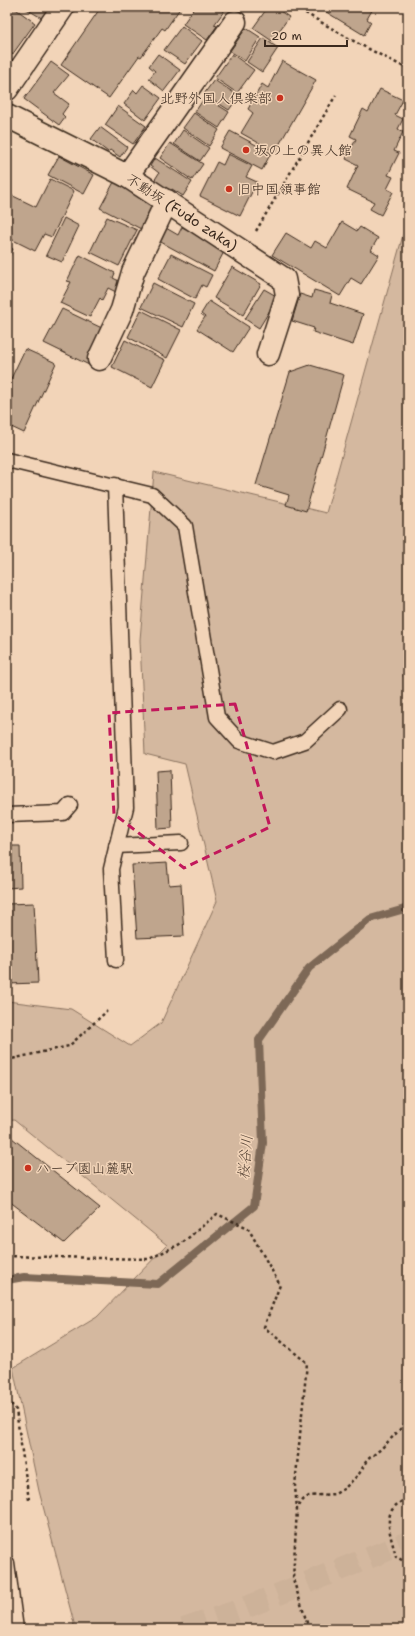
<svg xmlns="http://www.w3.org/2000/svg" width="415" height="1636" viewBox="0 0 415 1636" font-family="'Shantell Sans','Klee One',sans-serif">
	<rect width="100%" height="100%" fill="#f2d4b8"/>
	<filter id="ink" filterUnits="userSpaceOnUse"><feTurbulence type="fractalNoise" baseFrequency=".025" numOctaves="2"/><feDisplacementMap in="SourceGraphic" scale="8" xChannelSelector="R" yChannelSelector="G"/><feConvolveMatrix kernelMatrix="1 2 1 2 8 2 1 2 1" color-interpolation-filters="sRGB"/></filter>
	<g filter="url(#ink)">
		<polygon fill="#d4b89f" stroke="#88715e" points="408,217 408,1629 73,1629 74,1623 39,1491 13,1368 97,1317 167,1245 14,1120 7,1121 7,1001 71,1009 130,1046 161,1023 217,901 185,764 145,754 140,640 154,472 326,513"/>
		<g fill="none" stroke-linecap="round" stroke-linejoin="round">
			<polyline stroke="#7d6856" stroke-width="8" points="7,1280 24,1277 158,1284 254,1206 263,1143 259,1040 309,968 370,919 408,908"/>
		</g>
		<g fill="#bfa58d" stroke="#3b2a1e">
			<polygon points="7,7 13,7 35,23 12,55 7,51"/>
			<polygon points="23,7 54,7 45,20"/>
			<polygon points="101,7 181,7 165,30 162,28 141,57 139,56 109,98 61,65"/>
			<polygon points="195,7 227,7 214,25 217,26 207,40 183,24"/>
			<polygon points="268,7 274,7 289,17 272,41 253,28"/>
			<polygon points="318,7 374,7 367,19 371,22 364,35"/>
			<polygon points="182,26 202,41 185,64 164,50"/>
			<polygon points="246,28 260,37 245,61 230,51"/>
			<polygon points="263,38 278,48 262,72 247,62"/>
			<polygon points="158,54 180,70 164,91 149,79 155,71 149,66"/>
			<polygon points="232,54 254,70 237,93 215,78"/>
			<polygon points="7,56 16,62 7,76"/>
			<polygon points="282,61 316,80 275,152 241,133 253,113 248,109 262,84 268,88"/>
			<polygon points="51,62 69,75 54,93 69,104 62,114 65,117 59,125 24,99"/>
			<polygon points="214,80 239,96 229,110 204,94"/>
			<polygon points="143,85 161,98 145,120 124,104 134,90 137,93"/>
			<polygon points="380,89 403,100 395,115 403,119 398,129 403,132 394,151 399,153 388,175 393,177 387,189 393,192 381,215 370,209 374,202 347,189 358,165 346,159 356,139 350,136 363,109 368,112"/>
			<polygon points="205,97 229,112 219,128 195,112"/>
			<polygon points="118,106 146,126 133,144 105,125"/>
			<polygon points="194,113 219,130 209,146 183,128"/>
			<polygon points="100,127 127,147 120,157 110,150 108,152 91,139"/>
			<polygon points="183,130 209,148 200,161 174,144"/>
			<polygon points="230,131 271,153 262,170 220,148"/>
			<polygon points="170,143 203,164 192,180 160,158"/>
			<polygon points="228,154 252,166 246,177 257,182 240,216 200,196 217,162 223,165"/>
			<polygon points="59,156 94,175 84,194 48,175"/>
			<polygon points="155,158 192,182 183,196 172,189 171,192 154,181 159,173 150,166"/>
			<polygon points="50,179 74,191 52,237 44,234 35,251 7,237 7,193 36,207"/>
			<polygon points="114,182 157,204 143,230 100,208"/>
			<polygon points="107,217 137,230 119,266 90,252"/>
			<polygon points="64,218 79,226 62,262 46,255"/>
			<polygon points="342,222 357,231 360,227 378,238 371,250 379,255 361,284 351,278 340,296 272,255 286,233 311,248 315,241 327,248"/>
			<polygon points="182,227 226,248 214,271 159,241 166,228 178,235"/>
			<polygon points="7,246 13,249 7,261"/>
			<polygon points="171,254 212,275 206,287 202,285 195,299 158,279"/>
			<polygon points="80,255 115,273 113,278 121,282 116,292 108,288 102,300 100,298 90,317 60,303 71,282 67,281"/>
			<polygon points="232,267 261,284 243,315 214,298"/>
			<polygon points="153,283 194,304 183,327 141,307"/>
			<polygon points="264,289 278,297 259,328 245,319"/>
			<polygon points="314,290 332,295 330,303 363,314 353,345 313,332 314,328 292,321 300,294 312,298"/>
			<polygon points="209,301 249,327 233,352 197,329 205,317 201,314"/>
			<polygon points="62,309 106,330 89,365 44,343"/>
			<polygon points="141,310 181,330 167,358 128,337"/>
			<polygon points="125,340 165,360 152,387 112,367"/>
			<polygon points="25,349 56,363 24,433 7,425 7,387"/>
			<polygon points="310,365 344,375 306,511 286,505 289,495 256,485 290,372"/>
			<polygon points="408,670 408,681 403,676"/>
			<polygon points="170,770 172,828 158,829 156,771"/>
			<polygon points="7,846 20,846 21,887 7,888"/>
			<polygon points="167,863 169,885 181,884 184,936 137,938 132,865"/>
			<polygon points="34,903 38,983 7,984 7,904"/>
			<polygon points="7,1134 100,1208 64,1243 9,1201 7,1202"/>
		</g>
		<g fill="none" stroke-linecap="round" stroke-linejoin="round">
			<polyline stroke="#cdb299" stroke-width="22" stroke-dasharray="22 11" stroke-linecap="butt" points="184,1629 242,1609 408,1542"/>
			<defs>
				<g id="service">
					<polyline points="7,460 152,495 185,526 217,717 239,741 273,752 305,741 340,709"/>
					<polyline points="115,485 126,807 111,869 116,960"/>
					<polyline points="7,815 63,813 70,805"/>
					<polyline points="116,846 181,843"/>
					<polyline points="7,1563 16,1629"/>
				</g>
				<g id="minor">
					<polyline points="7,89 63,7"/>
					<polyline points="7,116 127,176 284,279 287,295 268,354"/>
					<polyline points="127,176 235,22"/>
					<polyline points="99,359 122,310 133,272 167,201"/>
				</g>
			</defs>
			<use href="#service" stroke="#3b2a1e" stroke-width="17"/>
			<use href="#minor" stroke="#3b2a1e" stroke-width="25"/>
			<g stroke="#3b2a1e" stroke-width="2.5" stroke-dasharray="3 3" stroke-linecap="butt">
				<polyline points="295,7 357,43 408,69"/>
				<polyline points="256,231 336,95"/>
				<polyline points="7,1060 69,1046 107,1011"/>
				<polyline points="7,1256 149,1259 182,1243 217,1214 248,1228 280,1285 264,1327 307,1363 295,1486 297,1509"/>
				<polyline points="7,1399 16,1410 29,1500"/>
				<path d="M408 1499C378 1508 391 1535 396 1557L408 1563"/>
				<polyline points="309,1629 293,1579 297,1509 303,1500 309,1496 335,1494 345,1488 359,1474 367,1460 381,1449 408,1421"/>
			</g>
			<use href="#service" stroke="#f2d4b8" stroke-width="14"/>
			<use href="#minor" stroke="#f2d4b8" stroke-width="22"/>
		</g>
	</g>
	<path fill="none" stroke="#c2185b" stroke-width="3" stroke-dasharray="8 5" stroke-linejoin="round" d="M235 704 270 827 184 868 114 814 109 713Z"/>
	<g fill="#c8321e" stroke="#f2d4b8" stroke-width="1.5">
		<circle cx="280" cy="98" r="4"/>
		<circle cx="246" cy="150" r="4"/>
		<circle cx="229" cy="189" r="4"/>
		<circle cx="28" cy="1168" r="4"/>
	</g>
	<g text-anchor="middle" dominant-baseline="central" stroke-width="3" stroke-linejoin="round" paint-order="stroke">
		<g font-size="14" fill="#3b2a1e" stroke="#f2d4b8" text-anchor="start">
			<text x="272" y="98" text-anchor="end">北野外国人倶楽部</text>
			<text x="254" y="150">坂の上の異人館</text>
			<text x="237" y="189">旧中国領事館</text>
			<text x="36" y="1168">ハーブ園山麓駅</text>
		</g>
		<g font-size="14" fill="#3b2a1e" stroke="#f2d4b8">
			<text transform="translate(182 212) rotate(33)">不動坂 (Fudo zaka)</text>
		</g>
		<g font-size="15" font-style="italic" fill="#564436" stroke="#f2d4b8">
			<text transform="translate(245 1157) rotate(-85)">桜谷川</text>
		</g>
	</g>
	<rect width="415" height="1636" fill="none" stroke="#f2d4b8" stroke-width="24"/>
	<rect x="12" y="12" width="391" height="1612" fill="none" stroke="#3b2a1e" stroke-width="1.5" filter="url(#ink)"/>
	<path d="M265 40v6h82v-6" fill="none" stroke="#3b2a1e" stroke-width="2"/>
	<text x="271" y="40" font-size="12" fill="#3b2a1e" stroke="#f2d4b8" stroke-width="3" paint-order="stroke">20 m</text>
</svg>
